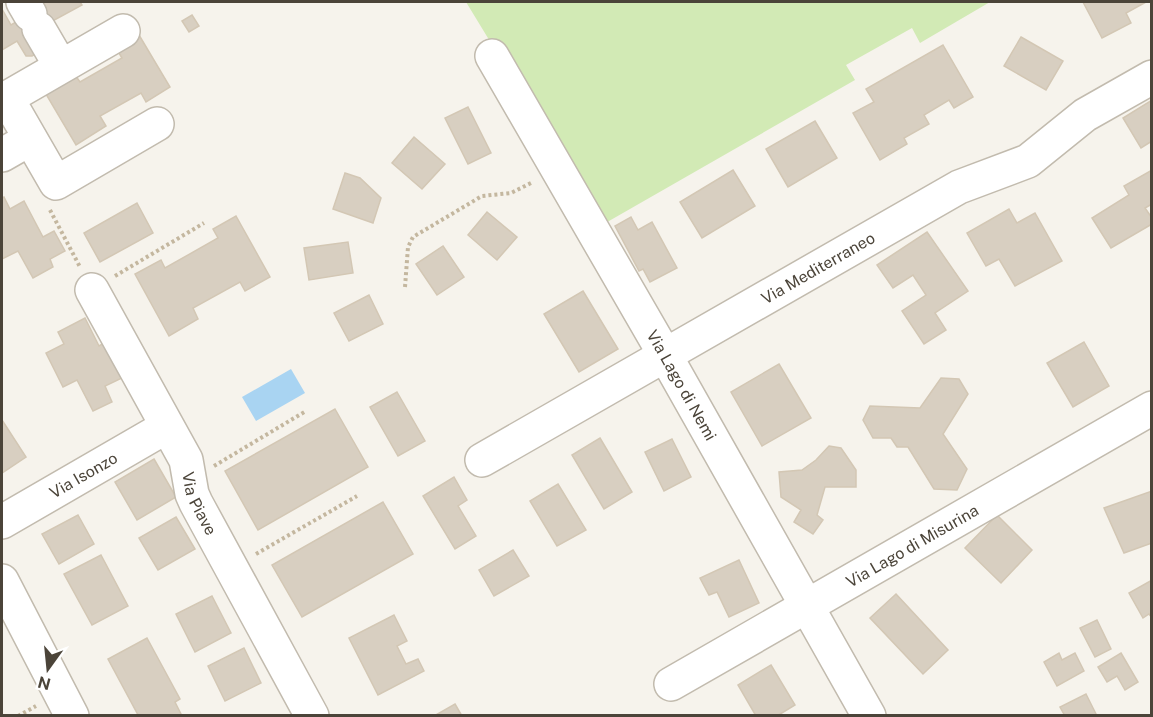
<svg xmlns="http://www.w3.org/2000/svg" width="1153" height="717" viewBox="0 0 1153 717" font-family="'Public Sans',sans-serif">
	<rect width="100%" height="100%" fill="#f6f3ec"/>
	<polygon fill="#d2eab5" points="466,2 990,2 920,43 912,28 846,65 855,80 602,225"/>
	<polygon fill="#a9d4f2" points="291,369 305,393 256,421 242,397"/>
	<g fill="#d8cfc1" stroke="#d3c7b4" stroke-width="1.5">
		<polygon points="40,2 80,2 82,5 34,31 44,49 32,56 26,56 17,41 2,50 2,9 11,25 43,6"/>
		<polygon points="1083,2 1146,2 1126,13 1131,23 1102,38"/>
		<polygon points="192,15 199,26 189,32 182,21"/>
		<polygon points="139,35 170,87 146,102 141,93 100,116 106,126 76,145 43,89 73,72 80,82 122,58 116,48"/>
		<polygon points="1021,37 1063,61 1046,90 1004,66"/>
		<polygon points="943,45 973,97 954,108 949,100 924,115 929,124 904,138 907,144 880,160 853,113 874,102 866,89"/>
		<polygon points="1152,100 1152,141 1141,148 1123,118"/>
		<polygon points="468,107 491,153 468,164 445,118"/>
		<polygon points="815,121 837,158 788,187 766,149"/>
		<polygon points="414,137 445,164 422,189 392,163"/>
		<polygon points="733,170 755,206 702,238 680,202"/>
		<polygon points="1152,170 1152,204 1145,208 1152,218 1152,224 1111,248 1092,218 1129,195 1124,186"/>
		<polygon points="345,173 360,178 381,198 373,223 333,209"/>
		<polygon points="4,197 10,209 24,201 43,237 54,231 65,251 50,259 53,267 33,278 18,251 2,259 2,198"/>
		<polygon points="137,203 153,233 100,262 84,233"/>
		<polygon points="1009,209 1017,223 1035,213 1062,261 1015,286 999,259 986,266 967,233"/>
		<polygon points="487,212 517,237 497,260 468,235"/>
		<polygon points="236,216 270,277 245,291 240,282 193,308 198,319 169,336 135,274 161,260 165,268 218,238 213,229"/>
		<polygon points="631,217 638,230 652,222 677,268 650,282 643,269 639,271 615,226"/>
		<polygon points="927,232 968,291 935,313 946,330 924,344 902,311 926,295 913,275 893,288 877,265"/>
		<polygon points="348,242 353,273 309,280 304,248"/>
		<polygon points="443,246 464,277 437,295 416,264"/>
		<polygon points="583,291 618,349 579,372 544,314"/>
		<polygon points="369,295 383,324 349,341 334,313"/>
		<polygon points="85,318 99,346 104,343 122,378 105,386 112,402 93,411 77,380 63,387 46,353 64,344 58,332"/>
		<polygon points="1084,342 1109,386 1073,407 1047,363"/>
		<polygon points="779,364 811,418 762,446 731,392"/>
		<polygon points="941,378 959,379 968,394 943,434 967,469 957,490 934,489 908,447 897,447 891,438 873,438 863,420 870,406 920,408"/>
		<polygon points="397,392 425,441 398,456 370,407"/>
		<polygon points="335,409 368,467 258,530 225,471"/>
		<polygon points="2,420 26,457 2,473"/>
		<polygon points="600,438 632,492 604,509 572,455"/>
		<polygon points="672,439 691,477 664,491 645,452"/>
		<polygon points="829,446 841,448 856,470 856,487 825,487 817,515 823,520 813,534 794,522 801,510 781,497 779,472 802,470 816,460"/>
		<polygon points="154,459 176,497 137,520 115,482"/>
		<polygon points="454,477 467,500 458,506 476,536 455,549 423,496"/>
		<polygon points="558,484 586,530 557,546 530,501"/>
		<polygon points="1152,491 1152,543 1124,553 1104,508"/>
		<polygon points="383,502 413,554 302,617 272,565"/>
		<polygon points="78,515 94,544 59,564 42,534"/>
		<polygon points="997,515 1032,550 1001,583 965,548"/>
		<polygon points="176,517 195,549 158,570 139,538"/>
		<polygon points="513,550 529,576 494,596 479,570"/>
		<polygon points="101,555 128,606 92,625 64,574"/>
		<polygon points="739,560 759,603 729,617 717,592 709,595 700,578"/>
		<polygon points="1152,580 1152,618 1149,614 1143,618 1129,593"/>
		<polygon points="896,594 948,650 923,674 870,618"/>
		<polygon points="212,596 231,633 195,652 176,614"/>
		<polygon points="394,615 407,641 397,646 406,664 418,659 424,671 378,695 349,638"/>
		<polygon points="1097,620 1111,649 1095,657 1080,628"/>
		<polygon points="147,638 180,699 175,702 182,716 136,716 138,715 108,659"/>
		<polygon points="244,648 261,683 225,701 208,666"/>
		<polygon points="1059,653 1062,660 1075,653 1084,671 1057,686 1044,662"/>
		<polygon points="1121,653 1138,682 1125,690 1117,676 1107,682 1098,667"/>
		<polygon points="771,665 795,705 777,716 756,716 738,685"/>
		<polygon points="1086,694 1097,716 1065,716 1060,707"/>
		<polygon points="455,704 462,716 434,716"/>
	</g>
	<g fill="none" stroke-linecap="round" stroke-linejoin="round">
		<defs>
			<g id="minor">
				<polyline points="23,2 30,14"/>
				<polyline points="39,29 53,53"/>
				<polyline points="123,31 7,98 56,183 157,124"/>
				<path id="s1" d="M492 56 665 355 869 716"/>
				<polyline points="2,155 30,139"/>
				<path id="s2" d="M92 290 186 460 192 494 196 503 312 716"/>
				<path id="s3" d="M482 460 959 187 1028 161 1085 115 1152 77"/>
				<path id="s4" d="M2 522 166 427"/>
				<polyline points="2,581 72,716"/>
				<path id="s5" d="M671 684 1152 408"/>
			</g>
		</defs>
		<use href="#minor" stroke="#c2bbae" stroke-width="36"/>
		<g stroke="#c4b79f" stroke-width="4" stroke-dasharray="3 3" stroke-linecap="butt">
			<polyline points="50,210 80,267"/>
			<polyline points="115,276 204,223"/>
			<polyline points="405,287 408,247 413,237 482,196 511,193 533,182"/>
			<polyline points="214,466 306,411"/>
			<polyline points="256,554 357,496"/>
			<polyline points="18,716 36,706"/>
		</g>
		<use href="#minor" stroke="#fff" stroke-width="33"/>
	</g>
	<g text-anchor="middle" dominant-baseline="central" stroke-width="5" stroke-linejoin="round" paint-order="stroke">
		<g font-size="16" fill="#4b4439" stroke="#fff">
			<text stroke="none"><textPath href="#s3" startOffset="387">Via Mediterraneo</textPath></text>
			<text stroke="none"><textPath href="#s1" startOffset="380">Via Lago di Nemi</textPath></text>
			<text stroke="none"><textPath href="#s4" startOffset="94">Via Isonzo</textPath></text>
			<text stroke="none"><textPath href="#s2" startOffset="240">Via Piave</textPath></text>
			<text stroke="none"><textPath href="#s5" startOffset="278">Via Lago di Misurina</textPath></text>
		</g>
	</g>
	<rect width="1153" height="717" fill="none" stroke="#4b4439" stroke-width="6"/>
	<g transform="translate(48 669) rotate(195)" stroke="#ffffff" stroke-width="4.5" paint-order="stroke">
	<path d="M0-4.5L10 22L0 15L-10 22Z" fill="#4b4439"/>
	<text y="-9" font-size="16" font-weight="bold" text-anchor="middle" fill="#4b4439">N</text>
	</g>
</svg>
